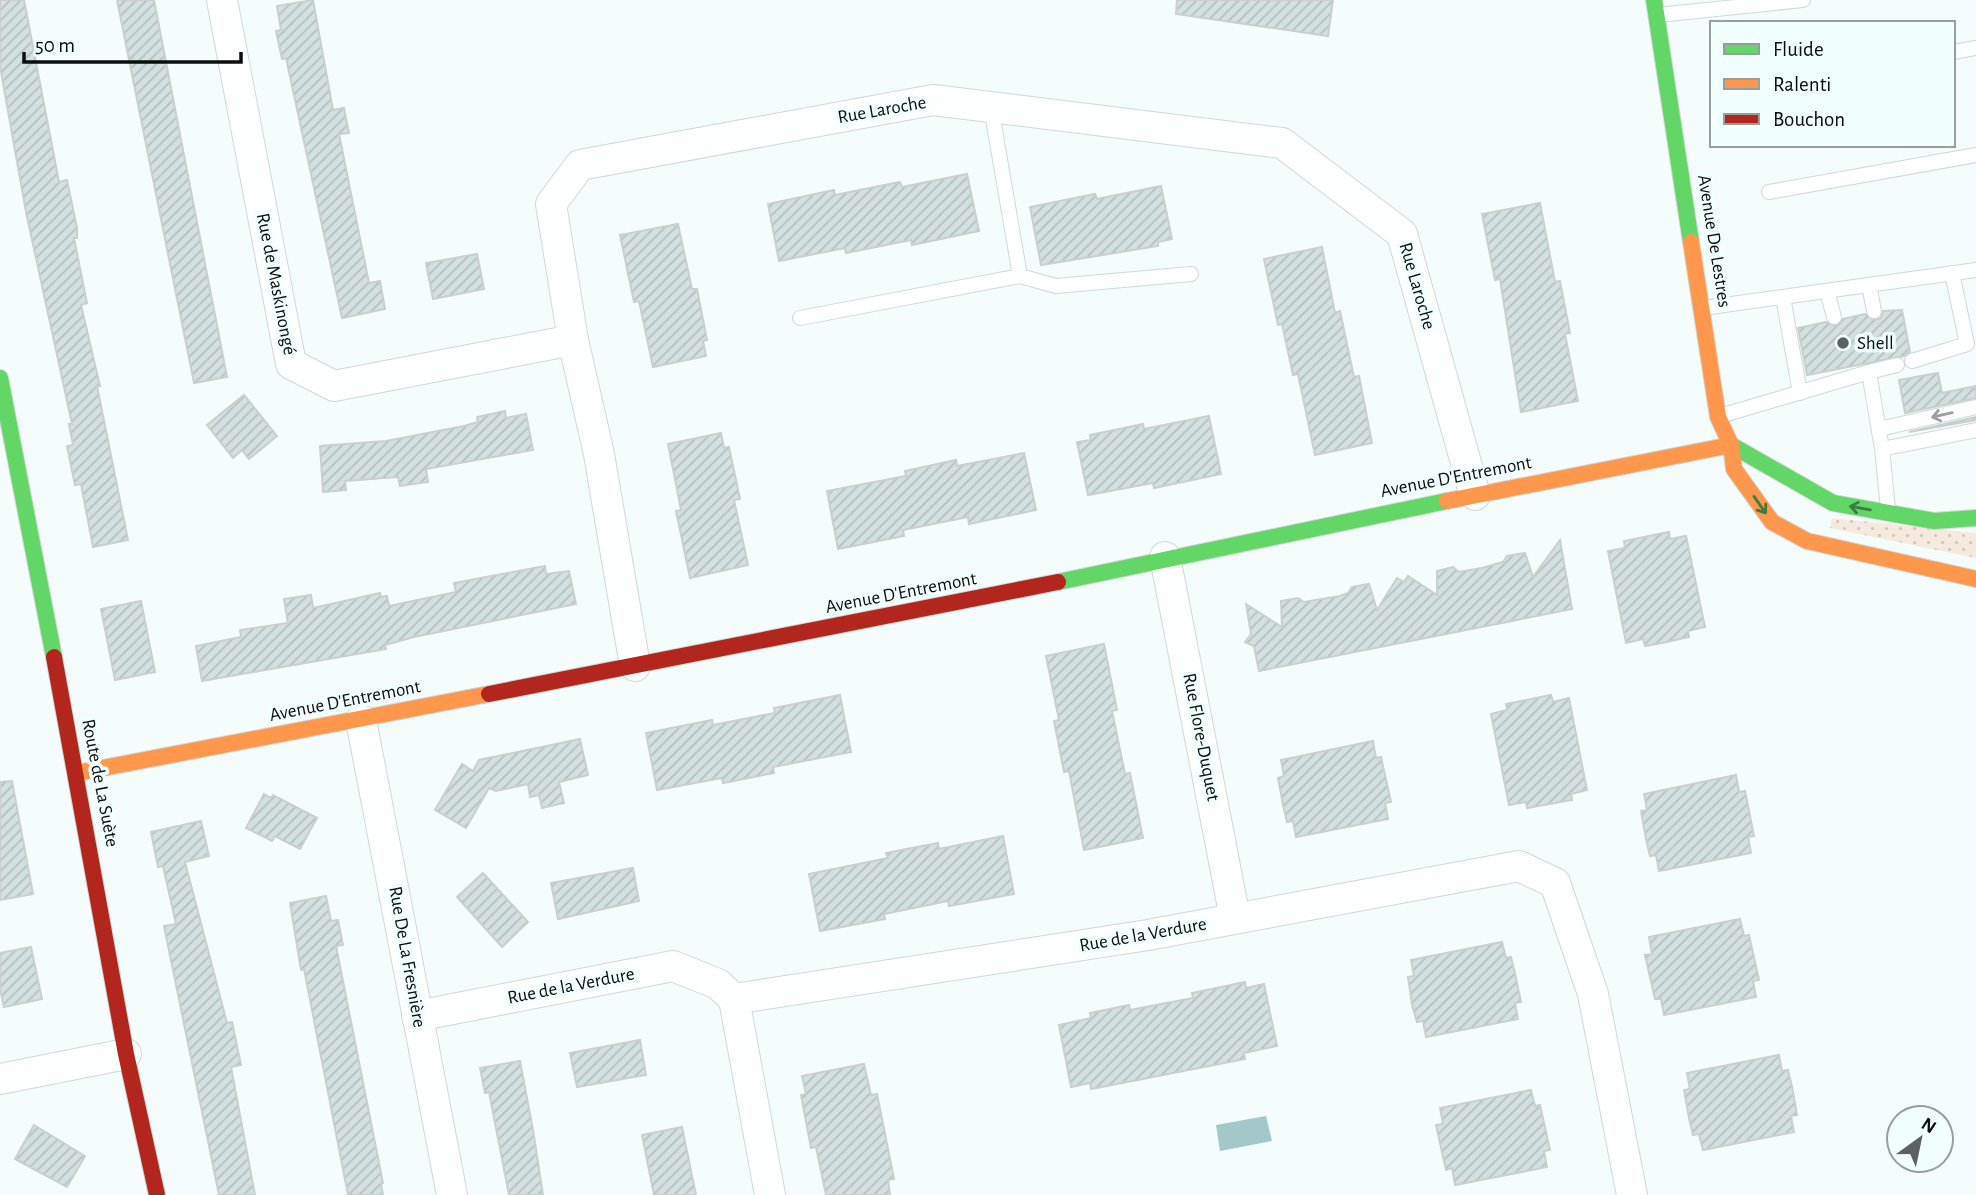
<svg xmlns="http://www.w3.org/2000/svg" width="1976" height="1195" viewBox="0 0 1976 1195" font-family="'Alegreya Sans',sans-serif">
	<defs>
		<pattern id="grass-dots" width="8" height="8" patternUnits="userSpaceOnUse" patternTransform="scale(1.75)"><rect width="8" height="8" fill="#f5eadd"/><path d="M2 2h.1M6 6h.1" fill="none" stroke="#d1c8bc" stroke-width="1.8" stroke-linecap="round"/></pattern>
		<pattern id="building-hatch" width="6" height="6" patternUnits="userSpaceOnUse" patternTransform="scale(1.75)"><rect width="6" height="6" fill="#d3e0e0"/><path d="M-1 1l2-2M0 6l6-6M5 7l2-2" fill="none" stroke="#b4bfbf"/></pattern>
	</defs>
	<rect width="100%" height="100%" fill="#f4fcfc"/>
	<polygon fill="url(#grass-dots)" points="1832,518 1976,533 1976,558 1830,528"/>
	<polygon fill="#a4c8c9" points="1266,1116 1272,1141 1220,1151 1216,1125"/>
	<g fill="url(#building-hatch)" stroke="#c9cfcf" stroke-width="2">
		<polygon points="0,0 24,0 59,182 67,180 77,228 77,238 74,238 87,303 81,305 100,386 97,386 128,540 93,547 81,484 75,485 67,446 73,445 69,424 72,424 26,212 0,66"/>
		<polygon points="117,0 154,0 227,377 194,383"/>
		<polygon points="313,0 333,110 344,108 349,133 339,134 369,283 380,281 385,309 342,318 286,58 282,59 276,31 281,30 277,6"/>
		<polygon points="1177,0 1333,0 1328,36 1176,14"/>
		<polygon points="967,174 979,231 912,245 911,240 846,253 845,248 779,261 768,204 834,190 835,195 900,182 902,187"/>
		<polygon points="1161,186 1172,239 1158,242 1158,246 1041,265 1030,207 1095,194 1097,199"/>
		<polygon points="1540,203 1555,282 1560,281 1570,333 1565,334 1578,401 1521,412 1500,279 1495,280 1482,214"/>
		<polygon points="678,224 692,289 697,289 707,340 703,341 706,356 653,367 639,301 634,302 620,235"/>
		<polygon points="1322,247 1335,313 1340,311 1354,377 1359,376 1372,443 1315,455 1298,374 1293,375 1282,324 1278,325 1264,259"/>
		<polygon points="477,254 484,289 433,299 426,263"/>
		<polygon points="1902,310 1910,352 1904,356 1807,375 1798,328 1826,322 1836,326 1843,319 1865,314 1875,320 1881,318 1883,311"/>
		<polygon points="1938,373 1942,393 1976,386 1976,398 1905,413 1899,380"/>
		<polygon points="244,395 277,436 249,459 242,450 233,458 207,425"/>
		<polygon points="505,411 506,418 526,414 533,450 426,469 428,482 400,486 398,477 345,481 346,490 323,492 320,446 386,441 464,426 478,422 477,417"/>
		<polygon points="1209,416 1221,474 1154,488 1153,483 1088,495 1077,442 1091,440 1090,435 1143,424 1144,429"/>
		<polygon points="1976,417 1976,420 1909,432"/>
		<polygon points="721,433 724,448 729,447 740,499 734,500 748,565 690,578 676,511 681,510 668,444"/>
		<polygon points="1024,453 1036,510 969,524 968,517 903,530 904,536 838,549 827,491 906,476 905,471 956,460 957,466"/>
		<polygon points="1669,532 1670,539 1686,536 1705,627 1688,631 1689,637 1662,643 1645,646 1643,639 1626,643 1608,551 1625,548 1624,541"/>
		<polygon points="1560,540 1572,609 1259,671 1254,646 1245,642 1251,634 1246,604 1282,627 1281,601 1298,598 1304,602 1340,596 1348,593 1352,587 1369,584 1377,610 1397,578 1404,582 1408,576 1437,595 1437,571 1453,567 1459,572 1482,568 1503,562 1507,556 1525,553 1533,577"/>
		<polygon points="545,566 546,574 569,571 576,604 414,637 385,645 386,649 202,681 196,646 241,637 240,630 288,623 284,599 311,595 313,608 380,593 381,597 387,596 389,606 456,592 454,583"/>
		<polygon points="141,601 155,672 115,680 101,609"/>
		<polygon points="1104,644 1117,710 1112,711 1125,774 1130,773 1143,838 1084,850 1069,771 1064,772 1054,721 1059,720 1046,656"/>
		<polygon points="840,695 851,752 773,767 774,773 723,783 722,778 657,790 646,733 712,720 713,725 775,713 774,708"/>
		<polygon points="1551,695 1553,702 1569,698 1587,790 1571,794 1572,800 1544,805 1527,808 1526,802 1509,805 1491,714 1507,710 1506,704"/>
		<polygon points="580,739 588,775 559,782 564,803 542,808 539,795 530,797 528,784 496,791 489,788 466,828 435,810 462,764 473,771 479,760"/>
		<polygon points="1373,741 1376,758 1381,757 1391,802 1385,803 1388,819 1296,837 1293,821 1287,822 1283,805 1278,778 1284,776 1281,760"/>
		<polygon points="1736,775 1739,792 1745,791 1754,836 1748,837 1751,853 1659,871 1656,855 1650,856 1646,839 1641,811 1647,810 1644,794"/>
		<polygon points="12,781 33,894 0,900 0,782"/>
		<polygon points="264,794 271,798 273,795 317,818 300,849 275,836 272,841 246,828"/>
		<polygon points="201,821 209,856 185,862 227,1023 232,1022 241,1065 231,1067 255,1195 219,1195 164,926 176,924 163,866 158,867 151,832"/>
		<polygon points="1003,836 1014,894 949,906 948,901 884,914 885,919 820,931 809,874 888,858 886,853 938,843 939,849"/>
		<polygon points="633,868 639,901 558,919 551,883"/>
		<polygon points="483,873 528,922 502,947 457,897"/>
		<polygon points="326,896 331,921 338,920 343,945 336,946 383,1183 381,1184 383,1195 348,1195 304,969 301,970 290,903"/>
		<polygon points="1740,919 1744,936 1749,935 1759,980 1753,981 1756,997 1664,1015 1661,999 1655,999 1645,955 1652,954 1649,937"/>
		<polygon points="1502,942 1506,958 1511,957 1516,978 1521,1002 1515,1003 1518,1019 1426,1037 1423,1021 1417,1022 1412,1005 1408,977 1414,976 1411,960"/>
		<polygon points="31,947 42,999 4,1007 0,989 0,953"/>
		<polygon points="1245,982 1246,988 1264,984 1277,1046 1244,1053 1245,1059 1117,1084 1091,1089 1090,1083 1071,1087 1059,1025 1091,1018 1090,1013 1129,1005 1130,1010 1193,998 1192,993"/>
		<polygon points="640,1040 646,1075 577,1087 570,1053"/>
		<polygon points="1779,1055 1782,1071 1788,1070 1793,1091 1797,1115 1791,1116 1794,1132 1703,1150 1699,1134 1693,1135 1689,1118 1684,1090 1690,1089 1687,1073"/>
		<polygon points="520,1061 533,1130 543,1195 509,1195 489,1092 485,1093 480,1068"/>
		<polygon points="864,1064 871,1095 877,1094 894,1179 888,1180 890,1195 826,1195 816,1147 811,1148 801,1095 806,1094 802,1076"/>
		<polygon points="1531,1090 1535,1106 1540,1105 1550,1150 1544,1151 1547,1167 1455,1185 1452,1168 1446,1170 1436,1125 1443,1124 1440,1108"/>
		<polygon points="34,1125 85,1156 67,1187 15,1159"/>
		<polygon points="682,1127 696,1195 654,1195 642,1135"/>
	</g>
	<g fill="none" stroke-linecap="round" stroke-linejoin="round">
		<defs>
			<g id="lane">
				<polyline points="1658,15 1803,0"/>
				<polyline points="1953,52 1976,48"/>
				<polyline points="1769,192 1976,155"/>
				<polyline points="1020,276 1056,286 1191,274"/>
				<polyline points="1869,285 1874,311"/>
				<polyline points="1827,291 1834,317"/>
				<polyline points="1783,297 1800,393"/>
				<polyline points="1703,308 1976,270"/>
				<polyline points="800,318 1020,276 991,107"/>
				<polyline points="1912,361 1967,344 1952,273"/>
				<polyline points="1869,372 1897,365"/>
				<polyline points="1720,416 1869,372 1882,449"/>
				<polyline points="1879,429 1976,407"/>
				<polyline points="1888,509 1882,449 1976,430"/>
			</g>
			<g id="street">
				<polyline points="222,0 291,364 334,386 573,340"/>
				<polyline points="1165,557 1235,918"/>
				<polyline points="635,666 599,454 573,340 551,204 580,165 933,100 1282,143 1402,234 1475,495"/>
				<polyline points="361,720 452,1195"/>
				<polyline points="734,999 770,1195"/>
				<polyline points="417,1016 673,966 718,984 734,999 1148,935 1519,866 1555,883 1593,994 1632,1195"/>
				<polyline points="0,1079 126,1054"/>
			</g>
			<g id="fast">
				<polyline points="1654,0 1691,242"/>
				<polyline points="0,378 54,657"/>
				<polyline points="1731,445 1833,503 1934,521 1976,518"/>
				<polyline points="1058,582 1447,501"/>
			</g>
			<g id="slow">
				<polyline points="1731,445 1734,469 1772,522 1807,541 1976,579"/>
				<polyline points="1447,501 1731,445 1718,417 1691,242"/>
				<polyline points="77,773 489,694"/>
			</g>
			<g id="jam">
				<polyline points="54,657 126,1054 157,1195"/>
				<polyline points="489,694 1058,582"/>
			</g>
		</defs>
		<use href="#lane" stroke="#d2d7d7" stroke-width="16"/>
		<use href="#street" stroke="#d2d7d7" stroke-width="32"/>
		<use href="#fast" stroke="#d2d7d7" stroke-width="18"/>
		<use href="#slow" stroke="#d2d7d7" stroke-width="18"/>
		<use href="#jam" stroke="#d2d7d7" stroke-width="18"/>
		<use href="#lane" stroke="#fdffff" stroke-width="14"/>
		<use href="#street" stroke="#fdffff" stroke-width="30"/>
		<use href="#fast" stroke="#63d668" stroke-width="16"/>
		<use href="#slow" stroke="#ff974d" stroke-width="16"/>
		<use href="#jam" stroke="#b3261e" stroke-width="16"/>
	</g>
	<defs><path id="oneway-shaft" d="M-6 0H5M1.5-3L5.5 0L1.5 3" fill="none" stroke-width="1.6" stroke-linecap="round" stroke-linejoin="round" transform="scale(1.75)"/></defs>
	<use stroke="#9c9f9f" href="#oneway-shaft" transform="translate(1942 415) rotate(167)"/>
	<g stroke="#3b7c40">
		<use href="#oneway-shaft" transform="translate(1760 505) rotate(55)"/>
		<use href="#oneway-shaft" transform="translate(1860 508) rotate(-170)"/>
	</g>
	<circle fill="#5c6161" stroke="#f1ffff" stroke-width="2.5" cx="1843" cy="343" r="7"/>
	<g text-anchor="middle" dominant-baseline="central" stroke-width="7" stroke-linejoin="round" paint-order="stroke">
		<g font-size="19" fill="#0a0e0e" stroke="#f1ffff">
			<text transform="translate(882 110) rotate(-10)">Rue Laroche</text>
			<text transform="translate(1714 241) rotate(81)">Avenue De Lestres</text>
			<text transform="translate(276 284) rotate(79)">Rue de Maskinongé</text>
			<text transform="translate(1417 286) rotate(74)">Rue Laroche</text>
			<text transform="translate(1456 477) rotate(-11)">Avenue D'Entremont</text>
			<text transform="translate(901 593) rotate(-11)">Avenue D'Entremont</text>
			<text transform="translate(345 701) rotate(-11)">Avenue D'Entremont</text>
			<text transform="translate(1201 737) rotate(79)">Rue Flore-Duquet</text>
			<text transform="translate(100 783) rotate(79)">Route de La Suète</text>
			<text transform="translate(1143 935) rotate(-10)">Rue de la Verdure</text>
			<text transform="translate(407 957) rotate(80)">Rue De La Fresnière</text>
			<text transform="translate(571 986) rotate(-11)">Rue de la Verdure</text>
		</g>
		<g font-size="19" fill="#0a0e0e" stroke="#f1ffff" text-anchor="start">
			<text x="1857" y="343">Shell</text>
		</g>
	</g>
	<rect x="1710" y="21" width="245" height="126" fill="#f1ffff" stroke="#959f9f" stroke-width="2"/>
	<rect x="1724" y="44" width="35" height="10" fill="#63d668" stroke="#959f9f" stroke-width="2"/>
	<text x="1773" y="56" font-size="21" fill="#0a0e0e">Fluide</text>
	<rect x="1724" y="79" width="35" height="10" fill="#ff974d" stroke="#959f9f" stroke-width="2"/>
	<text x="1773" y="91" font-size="21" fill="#0a0e0e">Ralenti</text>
	<rect x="1724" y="114" width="35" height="10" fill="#b3261e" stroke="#959f9f" stroke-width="2"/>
	<text x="1773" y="126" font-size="21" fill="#0a0e0e">Bouchon</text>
	<g transform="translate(1920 1139) rotate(33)"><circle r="33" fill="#f1ffff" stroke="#959f9f" stroke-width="2"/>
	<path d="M0-5L12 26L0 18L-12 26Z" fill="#5c6161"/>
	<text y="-10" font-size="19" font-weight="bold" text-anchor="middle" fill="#0a0e0e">N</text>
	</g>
	<path d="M24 52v10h217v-10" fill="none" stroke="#0a0e0e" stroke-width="3.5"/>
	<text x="35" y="52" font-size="21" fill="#0a0e0e" stroke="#f1ffff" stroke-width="5" paint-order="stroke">50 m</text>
</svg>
